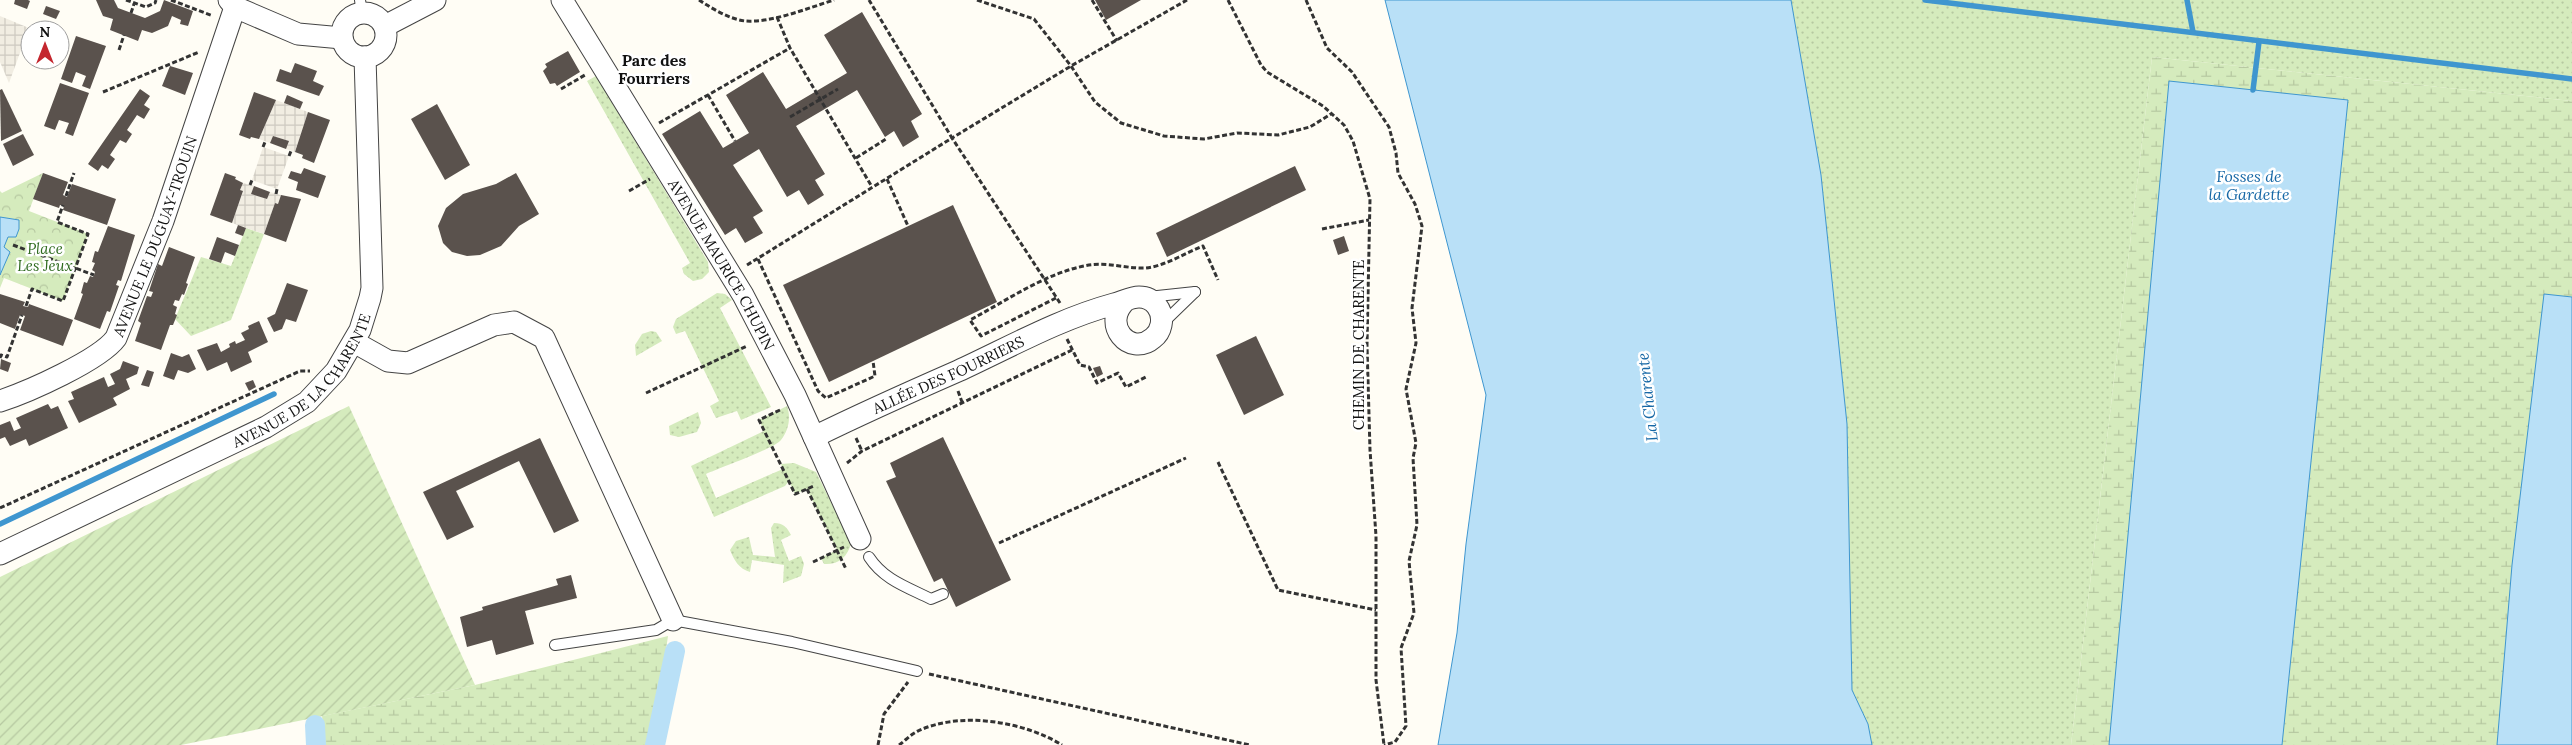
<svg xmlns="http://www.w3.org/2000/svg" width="2572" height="745" viewBox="0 0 2572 745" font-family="Lora,serif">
	<defs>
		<pattern id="grass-dots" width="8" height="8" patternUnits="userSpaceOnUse" patternTransform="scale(1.25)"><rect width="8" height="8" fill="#d5ebbd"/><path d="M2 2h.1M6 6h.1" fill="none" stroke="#b6c8a1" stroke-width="1.8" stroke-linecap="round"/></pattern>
		<pattern id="wetland-marsh" width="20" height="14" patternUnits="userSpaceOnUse" patternTransform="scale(1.25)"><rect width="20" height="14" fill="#d5ebbd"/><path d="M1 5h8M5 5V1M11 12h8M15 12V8" fill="none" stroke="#b6c8a1"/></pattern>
		<pattern id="park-crowns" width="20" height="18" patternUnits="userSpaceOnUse" patternTransform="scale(1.25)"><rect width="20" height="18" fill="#d5ebbd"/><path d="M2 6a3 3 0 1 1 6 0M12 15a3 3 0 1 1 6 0" fill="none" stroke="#b6c8a1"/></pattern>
		<pattern id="garden-furrows" width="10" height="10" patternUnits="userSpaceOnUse" patternTransform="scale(1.25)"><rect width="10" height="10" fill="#d5ebbd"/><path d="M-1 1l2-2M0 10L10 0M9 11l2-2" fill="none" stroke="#b6c8a1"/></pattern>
		<pattern id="plaza-grid" width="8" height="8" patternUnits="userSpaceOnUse" patternTransform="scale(1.25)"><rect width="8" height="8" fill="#f1ede2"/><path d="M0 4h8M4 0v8" fill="none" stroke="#cecac1"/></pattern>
	</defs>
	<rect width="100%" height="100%" fill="#fffdf5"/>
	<g fill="url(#grass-dots)">
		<polygon points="1718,0 2572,0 2572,101 2152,57 2071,745 1801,745"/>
		<polygon points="596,76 708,262 709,272 702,279 693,281 684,274 682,268 690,263 587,81"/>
		<polygon points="246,228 264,234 231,320 191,336 175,319 201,257 231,266"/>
		<polygon points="717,293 725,294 732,300 720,308 771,407 741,420 737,411 716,418 710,406 719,401 685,331 676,334 673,327 676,319"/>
		<polygon points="651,331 656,332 662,341 636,356 635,345 642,334"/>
		<path d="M787 406C791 417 789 430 781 440 775 448 720 468 706 474L716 498 783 469 781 464 794 463 816 472 851 543C848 557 838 565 824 564L821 558 837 550 807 489 795 494 789 481 785 486 714 517 691 466 764 431 759 420Z"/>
		<polygon points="698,412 701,423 697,432 679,437 670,435 669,426"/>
		<path d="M774 523C783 523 787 527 791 535L781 540 789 561 801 556 804 564 801 576 783 583 784 565 752 560 750 572C739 569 734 560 730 550L736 541 749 537 753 555 775 557 771 528Z"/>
	</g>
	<g fill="url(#wetland-marsh)">
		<polygon points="2152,57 2572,101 2572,745 2071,745"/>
		<polygon points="668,636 652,745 325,745 322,716 475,685"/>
	</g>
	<polygon fill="url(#park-crowns)" points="43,173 29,211 88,234 63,301 4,278 0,288 0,191 2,193"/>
	<polygon fill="url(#garden-furrows)" points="349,406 475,685 181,745 0,745 0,577"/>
	<g fill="url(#plaza-grid)">
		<polygon points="0,16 29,28 9,83 0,62"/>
		<polygon points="276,100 308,112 295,152 286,149 289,141 273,136 270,143 259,139"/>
		<polygon points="263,147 289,156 277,189 252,180"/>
		<polygon points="243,183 254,186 251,194 267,199 270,192 281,195 278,204 275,203 264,234 232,223 243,192 240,190"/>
	</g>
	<g fill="#b9e0f7" stroke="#3f96cf">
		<polygon points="1385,0 1791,0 1821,175 1847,424 1852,690 1868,724 1872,745 1438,745 1457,633 1466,544 1486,395"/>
		<polygon points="2169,81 2348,100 2282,745 2109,745"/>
		<polygon points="0,217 19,220 19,229 16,237 8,237 4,247 10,252 0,275"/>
		<polygon points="2544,294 2572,297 2572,745 2497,745 2512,565"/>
	</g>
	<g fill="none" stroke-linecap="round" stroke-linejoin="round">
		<g stroke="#3f96cf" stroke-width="5.5">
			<polyline points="1925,0 2572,79"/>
			<polyline points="2187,0 2193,32"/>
			<polyline points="2253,90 2259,42"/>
			<polyline points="0,524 274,394"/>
		</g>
		<g stroke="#b9e0f7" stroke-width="20">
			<polyline points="315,725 316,745"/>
			<polyline points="655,745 675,651"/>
		</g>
	</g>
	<g fill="#5a524d">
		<polygon points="15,0 28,0 30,1 27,9 14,4"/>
		<polygon points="96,0 114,0 118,8 145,18 160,11 164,0 193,11 188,26 180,24 181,20 172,16 168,26 152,33 142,30 138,41 110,30 113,19 103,16"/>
		<polygon points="1095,0 1141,0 1106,20"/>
		<polygon points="46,6 60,11 56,19 43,14"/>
		<polygon points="862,12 922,114 911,121 919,137 903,147 894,131 885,137 857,90 796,126 825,174 815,180 824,195 808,205 799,190 787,197 759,149 733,165 763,211 753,217 763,233 745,243 736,228 725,235 662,134 700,111 723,148 749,133 726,95 763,72 786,109 847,73 824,35"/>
		<polygon points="76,36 106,46 90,89 82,86 86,76 76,72 72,83 61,79"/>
		<polygon points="568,51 580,72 557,86 555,83 550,84 543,71 547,67 545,64"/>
		<polygon points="295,63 317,71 313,81 324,86 319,96 276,81 280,69 291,73"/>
		<polygon points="170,66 193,73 185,95 162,86"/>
		<polygon points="60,83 89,93 73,136 65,133 69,123 59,120 55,130 44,126"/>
		<polygon points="2,89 22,131 1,141 0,90"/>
		<polygon points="140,89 150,96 144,105 150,109 144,119 137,115 127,130 132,134 126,143 120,140 110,155 115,159 108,169 102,165 98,171 88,164"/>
		<polygon points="254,92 276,100 259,139 251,137 250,139 239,135"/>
		<polygon points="287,95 303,102 300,109 284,103"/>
		<polygon points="437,104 470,165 445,180 411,119"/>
		<polygon points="308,112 330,120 314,163 302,158 303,155 295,152"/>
		<polygon points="23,134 34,155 13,166 3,144"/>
		<polygon points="273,136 289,141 286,149 270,143"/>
		<polygon points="1295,166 1306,190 1167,257 1156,233"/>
		<polygon points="304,168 326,176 318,198 296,190 298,182 288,178 291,171 301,174"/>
		<polygon points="43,173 68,182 63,195 67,197 72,184 116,199 107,225 63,210 64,206 60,205 59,208 33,199"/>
		<polygon points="225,173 236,177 235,179 243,183 240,190 243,191 232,223 210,215"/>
		<polygon points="516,173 539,214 519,226 501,246 480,255 467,256 452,252 443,243 438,226 446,208 463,194 496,184"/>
		<polygon points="254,186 270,192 267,199 251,194"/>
		<polygon points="281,195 301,199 286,242 264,234 275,203 278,204"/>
		<polygon points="953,205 997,302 829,382 783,285"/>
		<polygon points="238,225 246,228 243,236 235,233"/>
		<polygon points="108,226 135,235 121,281 118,280 116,285 119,286 110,312 107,311 100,329 74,319 83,294 81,293 84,282 87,283 90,276 93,277 94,275 95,272 92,270 95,263 92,262 95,251 98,252"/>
		<polygon points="1344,236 1349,251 1338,255 1333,240"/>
		<polygon points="217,237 239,245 235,256 225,252 221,263 209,259"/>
		<polygon points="169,247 195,257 186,283 188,284 184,295 182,294 179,301 175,300 173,305 177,307 175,314 177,315 173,325 170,325 161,350 135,341 141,323 138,321 147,296 151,297 153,292 149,291 158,264 162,266"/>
		<polygon points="287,283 308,290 296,322 286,319 282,329 274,332 267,318 275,314"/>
		<polygon points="0,294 25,302 23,306 28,307 29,304 73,320 63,346 20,330 25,316 22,315 20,315 15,329 0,323"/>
		<polygon points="259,321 268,342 248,352 252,362 231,372 227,362 207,371 197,350 217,343 221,352 230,347 229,344 235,341 236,344 245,340 241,333 249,329 248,326"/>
		<polygon points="1256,336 1284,395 1244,415 1216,355"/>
		<polygon points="171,353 182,357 189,354 196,369 188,373 178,370 174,380 163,376"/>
		<polygon points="1,359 11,363 8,372 0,369"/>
		<polygon points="123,361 139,367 137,374 126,379 130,389 113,398 117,405 79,423 68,401 74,399 71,392 104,377 108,387 115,384 110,374 120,369"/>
		<polygon points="1100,366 1103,374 1097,377 1093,368"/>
		<polygon points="147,370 154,372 149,387 141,385"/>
		<polygon points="253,380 256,387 249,391 245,383"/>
		<polygon points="48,404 51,409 58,406 68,428 29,446 26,439 10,446 5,437 0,439 0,425 10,421 14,431 21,428 16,418"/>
		<polygon points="943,437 1011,580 956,607 942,578 934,582 886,481 896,477 890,463"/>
		<polygon points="540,438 579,521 554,533 519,461 456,491 474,527 447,540 423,492"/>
		<polygon points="571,575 577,598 525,611 534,644 496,655 492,640 467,647 460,617 483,610 482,607 558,585 556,579"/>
	</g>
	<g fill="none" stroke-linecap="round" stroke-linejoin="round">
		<defs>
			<g id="lane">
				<polyline points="360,0 362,13"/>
				<polyline points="1148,297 1195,292"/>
				<polyline points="1162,324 1195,292"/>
				<path d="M869 557C884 580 907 587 931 599L943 594"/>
				<polyline points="555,645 656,630 673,620 792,642 917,671"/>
			</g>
			<g id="street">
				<polyline points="229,0 235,7 298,34 342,38"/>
				<path id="s1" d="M562 0 743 295 795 395 860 539"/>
				<circle cx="364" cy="35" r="22"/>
				<polyline points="385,26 435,0"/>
				<polyline points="354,342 388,361 408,363 494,325 514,322 544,338 673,620"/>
				<path id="s2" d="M0 401C28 392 100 360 116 338L163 221 235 7"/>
				<path id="s3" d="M814 437C861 414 910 392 958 371 1010 347 1059 319 1114 304 1122 302 1131 297 1139 297 1154 297 1164 311 1161 325 1160 330 1157 335 1153 338 1130 358 1100 324 1126 300"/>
				<path id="s4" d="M0 554 266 427 307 402 336 371 360 330 370 298 372 288 365 57"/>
			</g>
		</defs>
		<use href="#lane" stroke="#444" stroke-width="12"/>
		<use href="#street" stroke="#444" stroke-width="23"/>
		<g stroke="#333" stroke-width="3" stroke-dasharray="5 2.5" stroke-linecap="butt">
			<polyline points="126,0 146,7 155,3 156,0"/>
			<polyline points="171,0 213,16"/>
			<path d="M699 0C713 9 729 19 745 21 772 23 808 8 834 0"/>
			<polyline points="977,0 1034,19 1071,66 1095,102 1121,123 1164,136 1204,139 1237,133 1278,135 1310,127 1331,114"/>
			<polyline points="1092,0 1117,41"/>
			<polyline points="1228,0 1261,65 1267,72 1323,106 1344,125 1353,141 1370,199 1367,345 1370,450 1376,536 1376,680 1384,745"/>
			<polyline points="1306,0 1327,48 1352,72 1389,127 1396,153 1398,173 1415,204 1422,226 1412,308 1416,343 1406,389 1416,443 1413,458 1417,525 1409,561 1414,613 1401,648 1406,726 1395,742 1384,745"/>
			<polyline points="131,13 134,4"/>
			<polyline points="777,17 790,48 872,187"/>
			<polyline points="119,50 124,35"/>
			<polyline points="561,89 585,75"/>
			<polyline points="103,92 199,52"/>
			<polyline points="708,95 735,141"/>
			<polyline points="790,117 838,89"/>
			<polyline points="659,123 790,48"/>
			<polyline points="263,147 265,142"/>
			<polyline points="289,156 291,151"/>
			<polyline points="856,158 886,139"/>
			<polyline points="887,179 908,226"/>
			<polyline points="250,185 252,180"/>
			<polyline points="629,191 650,179"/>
			<polyline points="276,194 277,189"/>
			<polyline points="66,196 74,173"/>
			<polyline points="1322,229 1369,220"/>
			<polyline points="13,245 94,275"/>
			<polyline points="758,259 818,391 826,398 875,376 873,361"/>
			<polyline points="747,265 952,138 869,0"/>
			<path d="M1056 298 981 336 970 320C1006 301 1044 274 1084 266 1107 261 1126 269 1146 268 1165 266 1185 253 1203 246L1218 280"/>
			<polyline points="1060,303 952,138 1071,66 1187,0"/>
			<polyline points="26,306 32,289 63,301 88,234 57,222 63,205"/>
			<polyline points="1067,339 1080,365 1089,367 1097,383 1118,373 1126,387 1146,377"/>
			<polyline points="0,358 1,355 7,357 22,315"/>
			<polyline points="958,391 962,402"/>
			<polyline points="646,393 747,346"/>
			<polyline points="780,410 759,420 795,494 814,486"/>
			<polyline points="856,438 862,451"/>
			<polyline points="1218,462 1278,590 1376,610"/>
			<polyline points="847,463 862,451 1072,350"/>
			<polyline points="807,489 846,569"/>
			<polyline points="0,508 300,371 310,371"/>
			<polyline points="999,543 1186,458"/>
			<polyline points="813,562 844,547"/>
			<polyline points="929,674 1250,745"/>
			<polyline points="878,745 884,714 908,682"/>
			<path d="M899 745C905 741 911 734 918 731 960 711 1023 721 1062 745"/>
		</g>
		<use href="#lane" stroke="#fff" stroke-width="10"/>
		<use href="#street" stroke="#fff" stroke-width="21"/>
	</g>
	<g text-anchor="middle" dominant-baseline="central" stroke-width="5" stroke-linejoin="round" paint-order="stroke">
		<g font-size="15" fill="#111" stroke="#fff">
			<text stroke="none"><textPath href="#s2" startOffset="242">AVENUE LE DUGUAY-TROUIN</textPath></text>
			<text stroke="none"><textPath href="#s1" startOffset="309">AVENUE MAURICE CHUPIN</textPath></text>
			<text transform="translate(1358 345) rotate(-90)">CHEMIN DE CHARENTE</text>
			<text stroke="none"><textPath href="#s3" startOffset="148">ALLÉE DES FOURRIERS</textPath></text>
			<text stroke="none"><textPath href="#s4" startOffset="354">AVENUE DE LA CHARENTE</textPath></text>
		</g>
		<g font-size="15" font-style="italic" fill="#2f6b1f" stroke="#fff">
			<text x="45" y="248">Place<tspan x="45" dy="17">Les Jeux</tspan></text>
		</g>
		<g font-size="16" font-weight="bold" fill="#111" stroke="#fff">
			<text x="654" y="60">Parc des<tspan x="654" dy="18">Fourriers</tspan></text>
		</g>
		<g font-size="16" font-style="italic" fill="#1768a6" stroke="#fff">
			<text x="2249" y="176">Fosses de<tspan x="2249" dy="18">la Gardette</tspan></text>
			<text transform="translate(1647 397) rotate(-96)">La Charente</text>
		</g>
	</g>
	<g transform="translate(45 45)"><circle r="24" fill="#ffffff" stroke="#a0a0a0"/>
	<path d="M0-4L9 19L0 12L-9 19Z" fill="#c4262e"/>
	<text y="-8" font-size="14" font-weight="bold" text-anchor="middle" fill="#111111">N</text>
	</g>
</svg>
